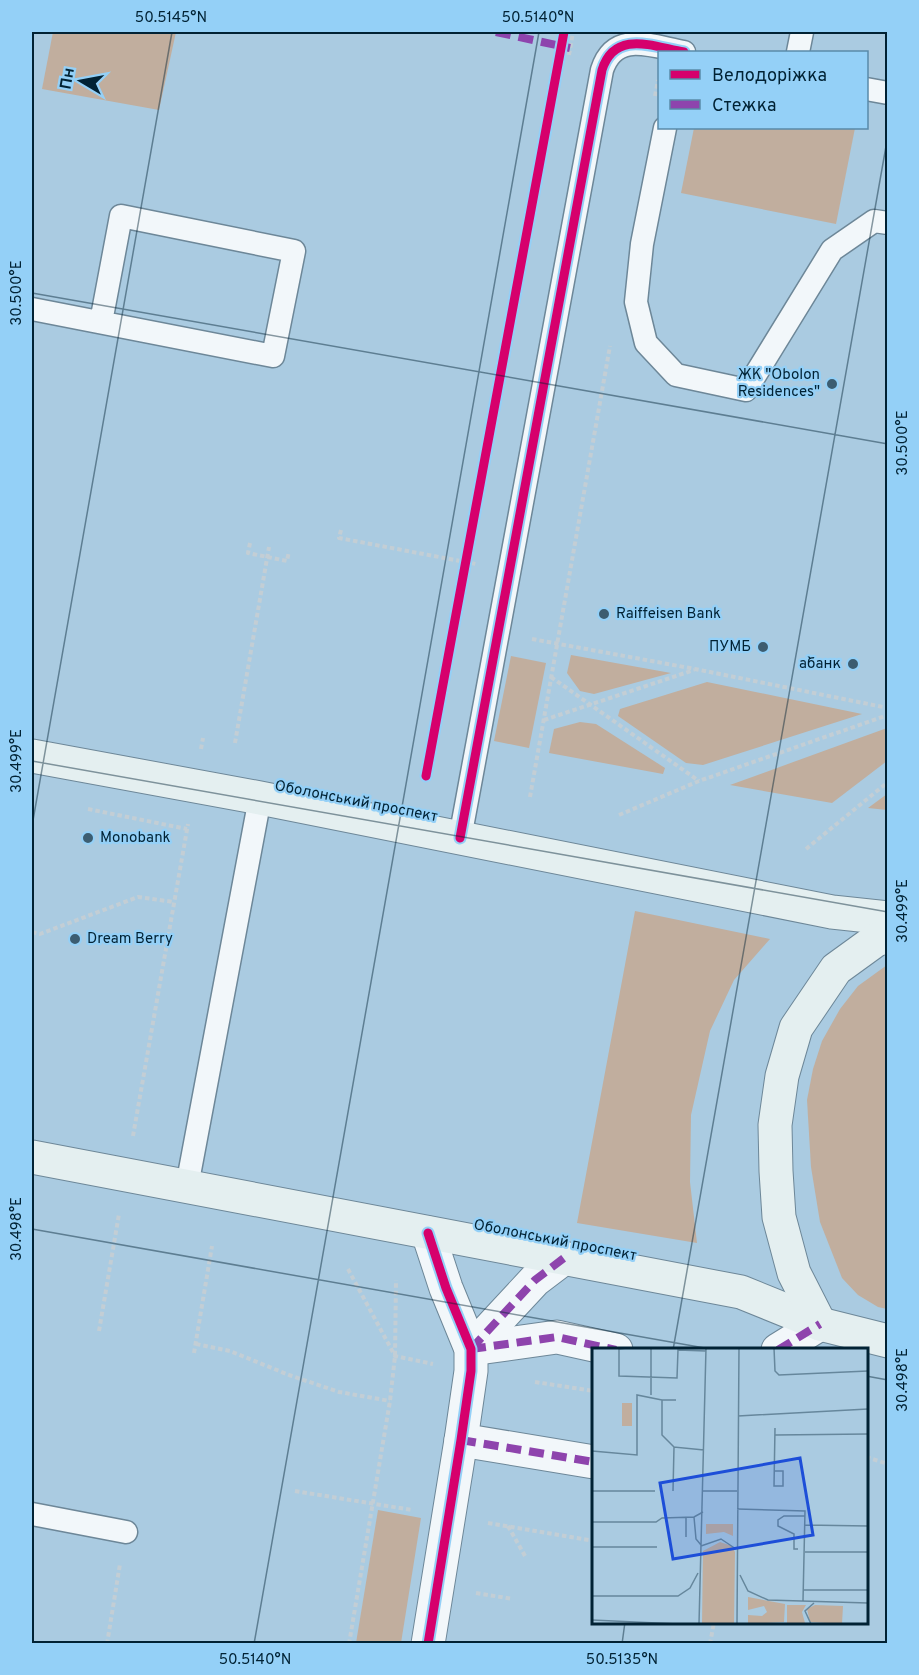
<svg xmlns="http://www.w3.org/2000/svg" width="919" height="1675" viewBox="0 0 919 1675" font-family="Overpass,sans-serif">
	<rect width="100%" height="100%" fill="#aacbe1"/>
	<g fill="#c1ae9e">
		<polygon points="53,32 176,32 159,110 42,89"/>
		<polygon points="694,128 855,128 836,224 681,193"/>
		<polygon points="571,655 671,673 594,694 580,691 567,673"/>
		<polygon points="511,656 546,663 529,748 494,741"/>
		<polygon points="707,682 862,714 703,765 686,763 618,716 620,709"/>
		<polygon points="580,722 596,724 665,768 663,774 549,753 554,729"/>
		<polygon points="887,728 887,761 832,803 730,785"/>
		<polygon points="887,794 887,810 868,808"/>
		<polygon points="635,911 770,939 734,980 710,1031 691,1115 690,1182 697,1243 577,1223"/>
		<polygon points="887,965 888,965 887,1309 878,1307 858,1295 842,1278 820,1222 811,1167 807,1100 813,1069 822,1041 840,1009 858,986"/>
		<polygon points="378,1510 421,1518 401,1643 356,1643"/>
	</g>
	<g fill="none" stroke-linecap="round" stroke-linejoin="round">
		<defs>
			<g id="lane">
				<polyline points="798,52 802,32"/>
				<polyline points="866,89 888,93"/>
				<polyline points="665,128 642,244 636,302 646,343 676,375 746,390 832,250 874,221 888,223"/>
				<polyline points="32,309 273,356 294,251 121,216 101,322"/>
				<path d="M460 838 602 70C615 29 654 47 684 52"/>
				<polyline points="187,1186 260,798"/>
				<polyline points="32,1514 126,1532"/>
			</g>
			<g id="street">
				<polyline points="428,1233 446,1288 471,1349 471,1371 461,1440 428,1644"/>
				<polyline points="471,1349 557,1337 616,1350"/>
				<polyline points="471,1349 535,1280 564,1258"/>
				<polyline points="778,1350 820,1324"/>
				<polyline points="461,1440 594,1462"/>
			</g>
			<g id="secondary">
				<polyline points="32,756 260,798 832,912 888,918"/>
				<polyline points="32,1157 741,1292 820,1324 888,1341"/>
				<polyline points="820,1324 794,1273 779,1217 776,1171 775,1125 782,1076 796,1028 836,969 876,940 888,936"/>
			</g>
		</defs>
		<use href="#lane" stroke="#6d8798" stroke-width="25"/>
		<use href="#street" stroke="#6d8798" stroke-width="35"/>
		<use href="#secondary" stroke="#6d8798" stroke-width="35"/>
		<g stroke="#c3ced5" stroke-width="4" stroke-dasharray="4.5 3" stroke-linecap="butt">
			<polyline points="569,55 573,32"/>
			<polyline points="655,96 658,80"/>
			<polyline points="341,530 339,538 476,564"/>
			<polyline points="250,543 248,553 287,561 289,551"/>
			<polyline points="532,639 695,669 888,708"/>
			<polyline points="551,677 699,781"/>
			<polyline points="544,720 694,670"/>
			<polyline points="235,743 269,547"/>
			<polyline points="201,749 203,738"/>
			<polyline points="530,797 610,346"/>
			<polyline points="88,809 187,829"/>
			<polyline points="619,815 699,781 888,715"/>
			<polyline points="806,849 888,782"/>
			<polyline points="32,932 40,934 138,897 174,902"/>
			<polyline points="133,1136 188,824"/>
			<polyline points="348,1269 395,1356 433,1364"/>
			<polyline points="99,1331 119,1214"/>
			<polyline points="196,1344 230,1351 289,1375 339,1392 390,1401"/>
			<polyline points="194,1353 212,1246"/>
			<polyline points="535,1382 594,1391"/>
			<polyline points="866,1457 888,1464"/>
			<polyline points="295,1491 412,1510"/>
			<polyline points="488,1523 594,1541"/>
			<polyline points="508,1526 525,1556"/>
			<polyline points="476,1593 513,1599"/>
			<polyline points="107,1644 120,1564"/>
			<polyline points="349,1644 390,1401 395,1356 396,1280"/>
			<polyline points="710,1644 714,1622"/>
		</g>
		<use href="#lane" stroke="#f2f7fa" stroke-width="22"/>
		<use href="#street" stroke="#f2f7fa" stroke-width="33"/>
		<use href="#secondary" stroke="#e4eff0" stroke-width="33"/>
		<g stroke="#8e44ad" stroke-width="8" stroke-dasharray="15 8" stroke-linecap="butt">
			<polyline points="496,32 570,48"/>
			<polyline points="471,1349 557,1337 616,1350"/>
			<polyline points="471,1349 535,1280 564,1258"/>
			<polyline points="778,1350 820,1324"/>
			<polyline points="461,1440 594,1462"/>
		</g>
		<defs>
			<g id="cycleway">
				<polyline points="426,776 564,32"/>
				<path d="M460 838 602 70C615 29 654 47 684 52"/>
				<polyline points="428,1233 446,1288 471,1349 471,1371 461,1440 428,1644"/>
			</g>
		</defs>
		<use href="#cycleway" stroke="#94d0f7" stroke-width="13"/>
		<use href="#cycleway" stroke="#d6006c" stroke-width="9"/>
	</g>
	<path fill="none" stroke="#012234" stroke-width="1.5" stroke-opacity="0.45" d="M32 293 888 444M32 761 888 912M32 826 172 32M32 1229 716 1350M673 1350 888 135M866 1376 888 1380M254 1644 539 32M622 1644 625 1622"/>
	<g fill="#3c5d71" stroke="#94d0f7" stroke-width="2">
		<circle cx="832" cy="384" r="6"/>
		<circle cx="604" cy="614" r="6"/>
		<circle cx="763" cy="647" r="6"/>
		<circle cx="853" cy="664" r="6"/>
		<circle cx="88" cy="838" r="6"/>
		<circle cx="75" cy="939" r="6"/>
	</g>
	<g text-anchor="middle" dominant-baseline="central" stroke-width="4.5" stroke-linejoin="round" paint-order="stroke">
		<g font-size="15" fill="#012234" stroke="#94d0f7" text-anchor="end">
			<text x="820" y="375">ЖК "Obolon<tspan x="820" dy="17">Residences"</tspan></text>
			<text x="616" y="614" text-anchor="start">Raiffeisen Bank</text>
			<text x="751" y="647">ПУМБ</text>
			<text x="841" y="664">а̀банк</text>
			<text x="100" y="838" text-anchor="start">Monobank</text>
			<text x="87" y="939" text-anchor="start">Dream Berry</text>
		</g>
		<g font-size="15" fill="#012234" stroke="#94d0f7">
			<text transform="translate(356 802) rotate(11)">Оболонський проспект</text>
			<text transform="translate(555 1241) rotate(11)">Оболонський проспект</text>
		</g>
	</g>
	<g transform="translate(592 1348)">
		<rect width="276" height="276" fill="#aacbe1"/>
		<path d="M30 55H40V78H30ZM114 176H141V188L132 184 114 186ZM128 194 140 198 143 204 142 276H110L111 203ZM156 249 193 256 192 274 156 276V267L170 268 175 264 172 258 156 262ZM195 257H214L210 264 213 275H195ZM223 257 251 258 250 276 218 274 215 261Z" fill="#c1ae9e"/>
		<path fill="none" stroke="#66879c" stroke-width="1.5" d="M35 0 27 1V28L85 30 86 2 114 3M182 0 183 23 187 27 276 23M59 47V0M146 68 276 61M183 87 276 86M82 99 70 87V52H84M0 103 45 107V47L70 52M182 123H191V138H182L183 80M0 143H63M81 143 82 99 112 102M111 143H145M145 161 213 163 211 253M102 169 104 191 109 197M94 170V189M0 174H64L70 170 102 169 111 164M213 177 276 178M109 198 129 191 144 201M0 199H65M206 201H202V186L186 178V172L192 168H213M213 204H276M148 227 156 243 176 252 276 255M211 242H276M0 248H86L98 240 106 225M0 272 86 276M107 276 114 0M145 276 147 0M219 276 213 263 222 255"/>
		<path fill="#1d4ed8" fill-opacity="0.15" stroke="#1d4ed8" stroke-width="3" d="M208 110 221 187 81 211 68 135Z"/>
		<rect width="276" height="276" fill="none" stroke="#012234" stroke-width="3"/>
	</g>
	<rect width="919" height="1675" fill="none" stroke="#94d0f7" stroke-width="66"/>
	<rect x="658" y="51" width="210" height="78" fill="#94d0f7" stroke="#598aa9" stroke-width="1.5"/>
	<rect x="670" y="70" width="30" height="9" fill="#d6006c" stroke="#598aa9" stroke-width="1.5"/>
	<text x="712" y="81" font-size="18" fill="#012234">Велодоріжка</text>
	<rect x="670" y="100" width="30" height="9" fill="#8e44ad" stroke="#598aa9" stroke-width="1.5"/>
	<text x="712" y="111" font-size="18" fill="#012234">Стежка</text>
	<g transform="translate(81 81) rotate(280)" stroke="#94d0f7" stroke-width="4.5" paint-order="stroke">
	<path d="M0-4.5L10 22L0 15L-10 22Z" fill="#012234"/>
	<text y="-9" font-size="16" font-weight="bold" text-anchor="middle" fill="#012234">Пн</text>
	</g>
	<rect x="33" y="33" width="853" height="1609" fill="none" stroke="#012234" stroke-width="2"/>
	<g font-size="15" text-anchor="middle" fill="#012234">
		<text x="171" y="22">50.5145°N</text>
		<text x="538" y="22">50.5140°N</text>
		<text transform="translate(16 293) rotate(-90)" y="5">30.500°E</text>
		<text transform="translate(902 443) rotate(-90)" y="5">30.500°E</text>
		<text transform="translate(16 761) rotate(-90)" y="5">30.499°E</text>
		<text transform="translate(902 911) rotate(-90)" y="5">30.499°E</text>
		<text transform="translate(16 1229) rotate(-90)" y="5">30.498°E</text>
		<text transform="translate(902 1380) rotate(-90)" y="5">30.498°E</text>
		<text x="255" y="1664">50.5140°N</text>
		<text x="622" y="1664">50.5135°N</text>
	</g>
</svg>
